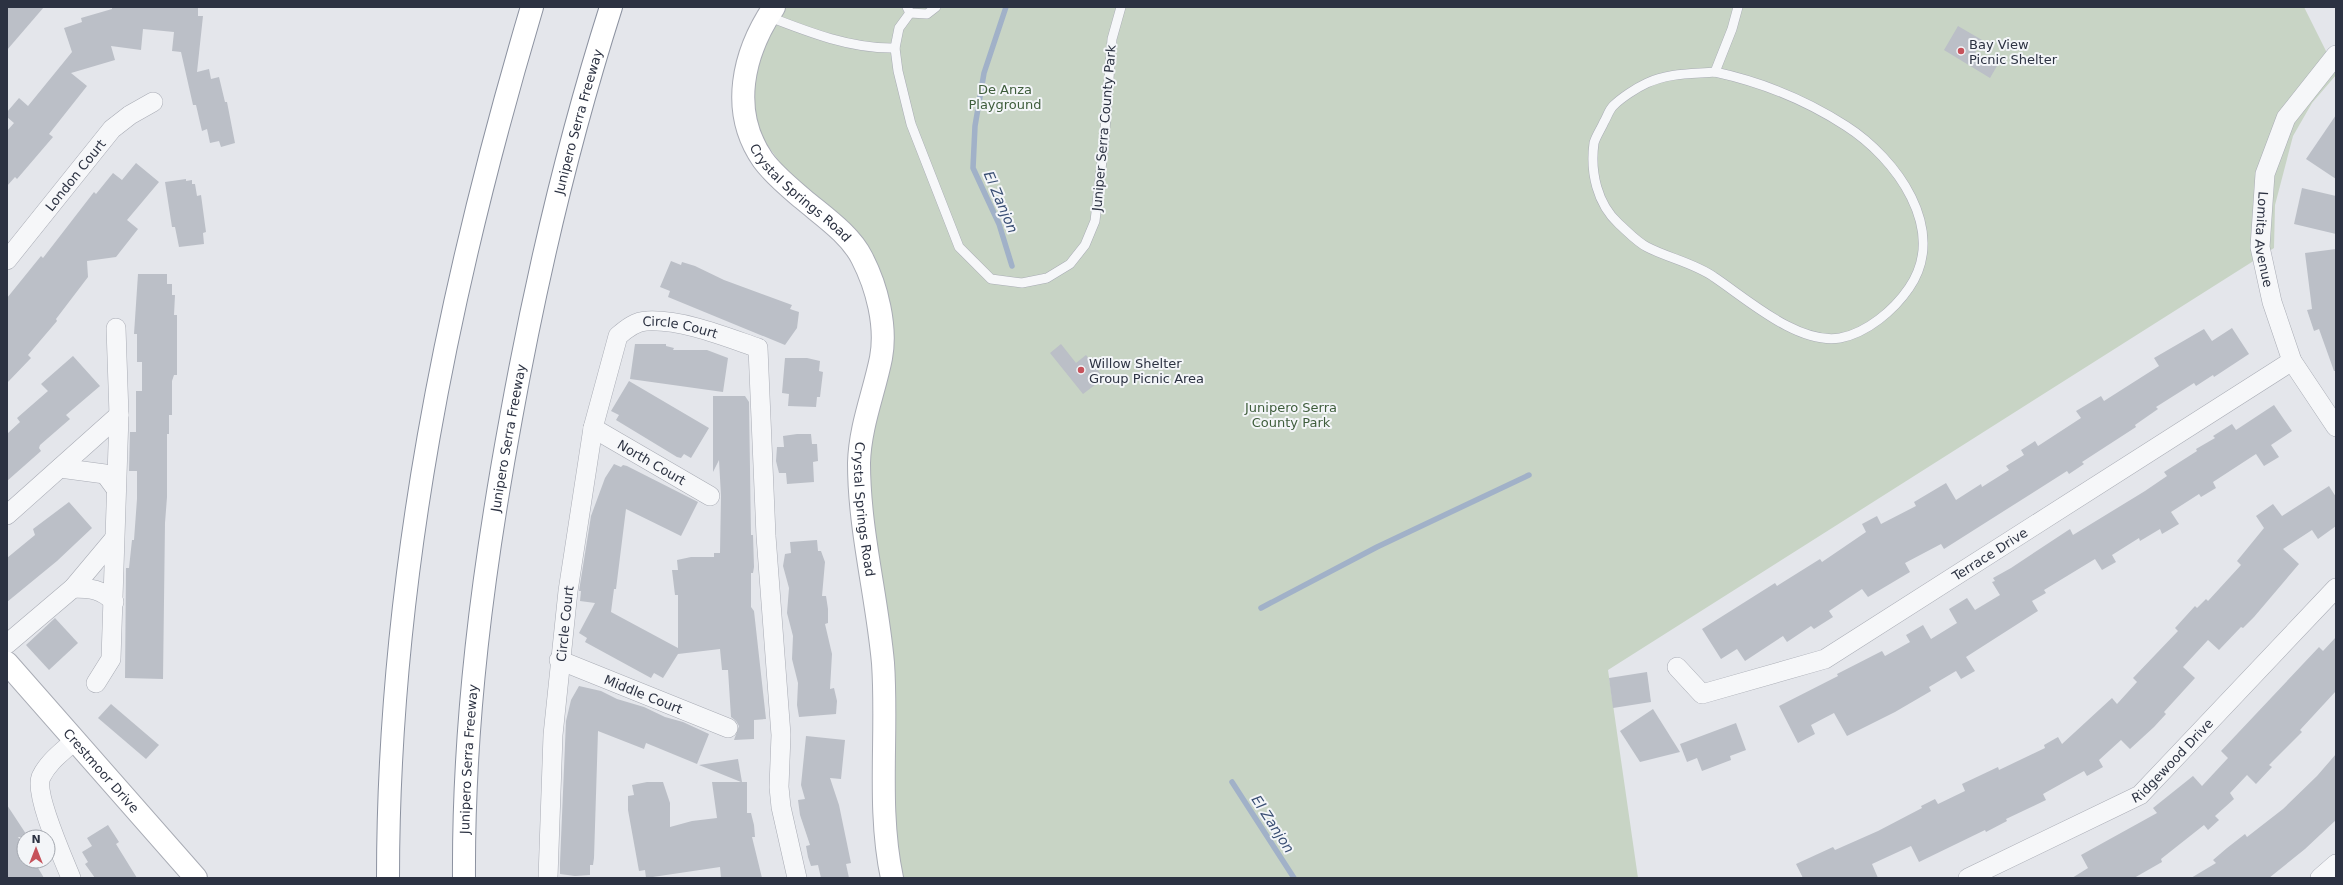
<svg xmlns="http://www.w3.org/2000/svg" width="2343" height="885" viewBox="0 0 2343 885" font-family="'DejaVu Sans',sans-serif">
	<rect width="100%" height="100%" fill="#e4e6eb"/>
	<polygon fill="#c8d4c5" points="784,7 2304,7 2336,71 2336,75 2312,103 2293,136 2275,205 2274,248 1608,670 1638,878 902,878 894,834 866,486 884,303 825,206 781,164 756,129 748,101 753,65"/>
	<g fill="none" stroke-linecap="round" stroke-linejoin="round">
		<g stroke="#a1b1c8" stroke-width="5.5">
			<polyline points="1006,7 984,73 975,126 973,168 999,224 1012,266"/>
			<polyline points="1261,608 1377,547 1529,475"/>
			<polyline points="1232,782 1294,878"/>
		</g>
	</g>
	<g fill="#bbbfc7">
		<polygon points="7,7 44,7 7,50"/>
		<polygon points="112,7 198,7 198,16 203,16 197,72 209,69 211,79 219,77 225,102 227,102 235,143 221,147 219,141 210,143 207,129 202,131 196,105 193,105 181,52 172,51 174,32 143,29 141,50 111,46 115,60 71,73 87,86 49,134 53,137 17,179 15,177 7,186 7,131 14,123 7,117 7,112 19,98 28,106 72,52 64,28 82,22 81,18 112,9"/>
		<polygon points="1958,26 1982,40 1975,53 1997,66 1990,78 1944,50"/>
		<polygon points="2336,115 2336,179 2306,159"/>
		<polygon points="136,163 159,182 127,220 138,229 116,257 87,261 88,277 56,319 57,321 28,355 31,358 7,383 7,298 41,256 43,258 94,192 96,194 113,173 122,180"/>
		<polygon points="186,179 186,181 192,180 192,184 195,184 197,196 201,195 206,232 203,233 204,244 179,247 175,227 172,227 165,182"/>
		<polygon points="2302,188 2336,196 2336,234 2294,224"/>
		<polygon points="2336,249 2336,371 2334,371 2319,329 2314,331 2307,310 2312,309 2305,253"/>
		<polygon points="671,261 681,265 682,262 695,266 724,280 792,305 790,309 799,312 797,328 785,345 668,297 670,291 660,287"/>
		<polygon points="138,274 167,274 167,284 172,284 172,295 175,295 174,315 177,315 177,375 174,375 172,381 172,415 169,415 169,434 167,434 167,497 165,523 163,679 125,678 126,568 129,568 132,540 134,540 137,499 137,471 129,471 130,432 136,432 136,391 142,391 142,362 137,362 137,334 134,334"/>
		<polygon points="2232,328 2249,354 2214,377 2213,375 2196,386 2194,383 2156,407 2158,409 2135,425 2136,427 2082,462 2084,464 2069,474 2067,471 1944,549 1941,544 1905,563 1910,572 1868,597 1862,589 1829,611 1833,617 1814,629 1811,626 1787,642 1783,636 1745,661 1737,649 1721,659 1702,629 1775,583 1777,586 1820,559 1822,562 1866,532 1862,524 1877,516 1881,524 1916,506 1914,502 1946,483 1956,500 1981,484 1982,487 2009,470 2006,466 2024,455 2021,450 2035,441 2038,446 2081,418 2076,411 2101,396 2104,401 2159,366 2154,358 2204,329 2212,341"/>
		<polygon points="635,344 666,344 666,346 674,348 673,350 707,350 728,358 723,392 630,379"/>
		<polygon points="1061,344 1076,363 1086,355 1104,378 1083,394 1050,353"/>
		<polygon points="73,356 100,386 66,415 70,419 40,445 39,448 41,451 7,481 7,434 20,422 17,418 48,391 41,384"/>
		<polygon points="785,358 807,358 820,361 819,371 823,372 820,397 817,397 816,407 788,406 789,394 782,393"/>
		<polygon points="629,381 709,428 691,458 684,454 681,458 677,457 616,420 619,415 611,411"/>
		<polygon points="713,396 745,396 749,402 751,535 753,535 754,567 753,573 751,573 751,607 754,611 766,719 754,720 754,739 734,740 739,726 736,721 731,717 728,670 722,670 720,649 678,654 663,678 654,673 651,678 585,642 587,638 579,633 595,603 580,601 581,591 579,591 591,516 605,478 614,464 621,467 623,465 627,466 698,502 681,536 626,509 616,589 614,589 611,612 678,648 678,595 675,595 672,570 678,570 677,560 691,557 714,557 714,553 720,553 721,496 719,460 713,472"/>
		<polygon points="2274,405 2292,431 2271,445 2279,457 2264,466 2256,454 2213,482 2216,488 2201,497 2199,494 2171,512 2179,524 2162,534 2160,529 2140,541 2139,538 2112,555 2116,562 2102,570 2095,559 2044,590 2046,593 2032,601 2038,611 1966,657 1975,671 1961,679 1956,671 1929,687 1931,691 1895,712 1847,736 1834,713 1811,725 1815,734 1798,743 1779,706 1838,676 1837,674 1882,651 1885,656 1910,642 1906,635 1923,625 1931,639 1957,623 1949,609 1967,598 1975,610 2000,595 1992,582 1995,581 1993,578 2011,568 2070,529 2073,535 2145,491 2167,476 2164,472 2197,451 2196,449 2215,438 2213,436 2232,424 2236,430"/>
		<polygon points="797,434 811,434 812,444 817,444 818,461 813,462 814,482 787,484 786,473 779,473 776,461 777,447 784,447 783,436"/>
		<polygon points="2329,486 2336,497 2336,526 2318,539 2312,530 2283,549 2299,564 2254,617 2243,628 2241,627 2219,650 2208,640 2183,667 2195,678 2164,712 2166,714 2154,727 2130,749 2121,740 2099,760 2103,767 2087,776 2084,771 2043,794 2046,800 2006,819 2007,821 1986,832 1985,830 1919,862 1911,846 1872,864 1878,878 1803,878 1796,864 1833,847 1835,850 1878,831 1922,808 1921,806 1935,799 1938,804 1965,791 1962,784 1998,767 1999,770 2045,748 2044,745 2058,737 2062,744 2112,698 2117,704 2137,682 2133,678 2178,631 2175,628 2195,606 2197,608 2206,599 2208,601 2241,565 2237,561 2264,528 2256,516 2273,504 2282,516"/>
		<polygon points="69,502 92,528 57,561 7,602 7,558 35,535 33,529"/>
		<polygon points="817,540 818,551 821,551 825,562 822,596 826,596 828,609 828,623 825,624 832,654 830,689 834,688 837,701 836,714 799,717 797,705 798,683 792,659 793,636 787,613 789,588 783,566 785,554 791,553 790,542"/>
		<polygon points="55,618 78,643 49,670 26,645"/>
		<polygon points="2336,637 2336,691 2300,730 2302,732 2269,765 2272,767 2256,784 2247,775 2230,793 2234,799 2215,816 2219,820 2208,830 2204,825 2161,859 2162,862 2134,878 2072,878 2088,868 2081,855 2157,813 2153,808 2193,776 2202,786 2228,758 2221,751 2319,647 2323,651"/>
		<polygon points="1647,672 1651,702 1613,708 1609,678"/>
		<polygon points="579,686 601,691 617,699 644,707 665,717 683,722 709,734 697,764 646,743 644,749 598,731 594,858 593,865 590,865 590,875 575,876 560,874 560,863 566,721 571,700"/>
		<polygon points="111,704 159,745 146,759 98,718"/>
		<polygon points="1653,709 1680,752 1640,762 1620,731"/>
		<polygon points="1736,723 1746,750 1730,756 1731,760 1702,771 1697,758 1687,762 1680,744"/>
		<polygon points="806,736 845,740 841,779 830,778 839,805 851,863 846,864 849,878 821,878 818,865 811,866 808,857 806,846 810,845 800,815 798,800 805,799 801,785"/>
		<polygon points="2336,754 2336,820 2305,849 2269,878 2191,878 2216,863 2213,860 2227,848 2245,834 2247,837 2283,809 2317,776"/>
		<polygon points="738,759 742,782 747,782 747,813 751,813 754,825 755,837 752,837 762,878 721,878 720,867 646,878 645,870 639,871 628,810 628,796 634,795 632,785 647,782 663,782 670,803 670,827 692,821 717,818 712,782 741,782 699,765"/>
		<polygon points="7,805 28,837 18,837 24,846 24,861 34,861 44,878 7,878"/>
		<polygon points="108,825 119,842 116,844 137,878 95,878 85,864 88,862 82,852 92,846 87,838"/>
	</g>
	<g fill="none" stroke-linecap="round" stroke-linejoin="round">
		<defs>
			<g id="lane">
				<polyline points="907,7 910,13 927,14 936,7"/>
				<polyline points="910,13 899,28 895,48 898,71 911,124 959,247 991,279 1022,283 1047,278 1070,264 1085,245 1095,221 1104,143 1112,39 1121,7"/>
				<path d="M767 16C808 32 851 49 895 48"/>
				<path d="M1715 72C1761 82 1806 100 1846 126 1896 158 1949 230 1909 288 1894 310 1867 333 1840 338 1798 345 1747 299 1714 277 1694 263 1668 258 1647 247 1637 242 1627 231 1619 224 1597 204 1590 172 1594 143 1596 136 1601 129 1604 122 1607 117 1609 110 1613 106 1621 98 1636 88 1647 83 1668 73 1691 74 1715 72Z"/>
				<polyline points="1715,72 1732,29 1738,7"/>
			</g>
			<g id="street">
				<path id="s1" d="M2336 55 2286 118 2265 174 2260 247 2272 302 2292 361 2336 427"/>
				<path id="s2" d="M7 260 112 129 130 115 153 102"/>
				<path id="s3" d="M593 428 710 496"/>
				<polyline points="60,468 105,474 116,489"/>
				<polyline points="7,515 119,415"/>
				<path d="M73 588C90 588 102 589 114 602"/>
				<polyline points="7,644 73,588 114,539"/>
				<path id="s4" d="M559 660 728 728"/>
				<path id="s5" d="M1677 667 1702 694 1825 659 2292 361"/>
				<polyline points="96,683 111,659 119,415 116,328"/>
				<path d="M71 878C63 858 34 794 41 777 48 762 62 752 74 741"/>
				<path id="s6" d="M548 878 553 735 568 591 593 428 618 336C626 329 636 321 647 321 682 319 726 337 758 348L766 536 781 735 779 787 781 807 797 878"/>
				<path id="s7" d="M1968 878 2140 795 2336 588"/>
				<polyline points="2320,878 2336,864"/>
			</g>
			<g id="secondary">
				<path id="s8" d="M774 7C743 53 729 111 763 160 774 175 789 187 803 199 823 216 850 234 862 258 877 287 887 326 881 358 874 393 860 426 859 463 859 530 877 596 883 663 888 734 877 808 892 878"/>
				<path id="s9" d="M7 663 196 878"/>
			</g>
			<g id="highway">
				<path d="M388 878C388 583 448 289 532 7"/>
				<path id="s10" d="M464 878C463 723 483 570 511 418 536 279 568 142 611 7"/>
			</g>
		</defs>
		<use href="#lane" stroke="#a9acb5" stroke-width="10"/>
		<use href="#street" stroke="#a9acb5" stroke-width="20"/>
		<use href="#secondary" stroke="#a9acb5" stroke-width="24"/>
		<use href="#highway" stroke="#8c92a0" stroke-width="24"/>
		<use href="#lane" stroke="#f6f7f9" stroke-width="9"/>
		<use href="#street" stroke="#f6f7f9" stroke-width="19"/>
		<use href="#secondary" stroke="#fff" stroke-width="22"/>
		<use href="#highway" stroke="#fff" stroke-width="22"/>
	</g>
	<g fill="#c6525b" stroke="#f3f5f8" stroke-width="1.5">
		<circle cx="1961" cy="51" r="4"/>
		<circle cx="1081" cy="370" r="4"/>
	</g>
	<g text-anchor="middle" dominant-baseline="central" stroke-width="4" stroke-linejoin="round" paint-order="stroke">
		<g font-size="13" fill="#2c3242" stroke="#f3f5f8" text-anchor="start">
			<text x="1969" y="44">Bay View<tspan x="1969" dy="15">Picnic Shelter</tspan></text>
			<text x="1089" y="363">Willow Shelter<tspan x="1089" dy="15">Group Picnic Area</tspan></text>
		</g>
		<g font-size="13" fill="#3e5d3b" stroke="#f3f5f8">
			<text x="1005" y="89">De Anza<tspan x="1005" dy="15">Playground</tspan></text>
			<text x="1291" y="407">Junipero Serra<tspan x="1291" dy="15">County Park</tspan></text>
		</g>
		<g font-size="13" fill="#2c3242" stroke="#f3f5f8">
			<text stroke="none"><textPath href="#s10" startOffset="767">Junipero Serra Freeway</textPath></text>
			<text transform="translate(1104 128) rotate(-85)">Juniper Serra County Park</text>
			<text stroke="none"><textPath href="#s2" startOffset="109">London Court</textPath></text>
			<text stroke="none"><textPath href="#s8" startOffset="213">Crystal Springs Road</textPath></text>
			<text stroke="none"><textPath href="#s1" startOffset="206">Lomita Avenue</textPath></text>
			<text stroke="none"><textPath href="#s6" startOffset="615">Circle Court</textPath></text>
			<text stroke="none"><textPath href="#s10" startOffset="443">Junipero Serra Freeway</textPath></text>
			<text stroke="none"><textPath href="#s3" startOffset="68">North Court</textPath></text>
			<text stroke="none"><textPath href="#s8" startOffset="561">Crystal Springs Road</textPath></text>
			<text stroke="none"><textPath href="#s5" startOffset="360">Terrace Drive</textPath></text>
			<text stroke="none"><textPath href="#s6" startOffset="255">Circle Court</textPath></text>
			<text stroke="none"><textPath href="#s4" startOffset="91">Middle Court</textPath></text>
			<text stroke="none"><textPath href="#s10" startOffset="119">Junipero Serra Freeway</textPath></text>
			<text stroke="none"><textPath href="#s7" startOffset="238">Ridgewood Drive</textPath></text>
			<text stroke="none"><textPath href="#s9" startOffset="143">Crestmoor Drive</textPath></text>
		</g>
		<g font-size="14" font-style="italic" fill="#394e73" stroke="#f3f5f8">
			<text transform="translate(1001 202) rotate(67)">El Zanjon</text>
			<text transform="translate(1273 824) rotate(57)">El Zanjon</text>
		</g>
	</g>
	<rect width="2343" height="885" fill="none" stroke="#2c3242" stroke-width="16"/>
	<g transform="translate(36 849)"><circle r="19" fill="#f3f5f8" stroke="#a3a7af"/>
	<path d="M0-3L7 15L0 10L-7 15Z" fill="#c6525b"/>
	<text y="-6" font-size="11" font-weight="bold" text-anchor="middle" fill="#2c3242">N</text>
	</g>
</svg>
